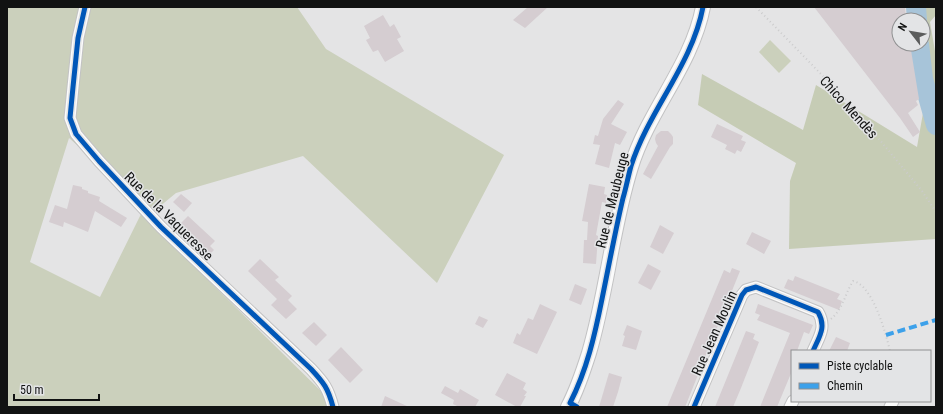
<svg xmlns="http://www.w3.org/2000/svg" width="943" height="414" viewBox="0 0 943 414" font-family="'Roboto Condensed',sans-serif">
	<rect width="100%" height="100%" fill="#e4e4e5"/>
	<g fill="#cbd0bc">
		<polygon points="7,7 297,7 326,49 504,155 437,283 303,156 176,193 153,212 69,138 30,262 100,297 141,214 325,395 327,407 7,407"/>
		<polygon points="770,40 791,61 779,73 759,52"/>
	</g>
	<polygon fill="#c6ccb5" points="909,7 936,7 936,15 930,22 936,57 936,239 789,249 790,181 796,163 698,105 702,74 803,130 816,85 917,147 923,113 913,44 923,44 923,20 910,20"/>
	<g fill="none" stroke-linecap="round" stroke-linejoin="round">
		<g stroke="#a7c4d9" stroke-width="20">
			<polyline points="916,7 917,20"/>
			<polyline points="919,44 923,79 936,125"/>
		</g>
	</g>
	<g fill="#d5cdd1">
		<polygon points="528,7 548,7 525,28 513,20"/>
		<polygon points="814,7 905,7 906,18 905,20 899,20 899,44 910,44 919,99 916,101 918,105 908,113 920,132 913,137 900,118"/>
		<polygon points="383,15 390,27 394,24 401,37 397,39 404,51 385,62 378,50 373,52 366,40 370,38 364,26"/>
		<polygon points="618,100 624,104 611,124 627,132 620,145 615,143 609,168 595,164 600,145 593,144 595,135 598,136 603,119"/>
		<polygon points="717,124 743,136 741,140 746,142 741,152 737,150 735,154 725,149 727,145 711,137"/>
		<polygon points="661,131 668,131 671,134 673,137 673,144 670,147 651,179 643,174 658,146 656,143 655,139 656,135"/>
		<polygon points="589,184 605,187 604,194 607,195 606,203 602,202 596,235 598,236 596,264 583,263 584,240 587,240 588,222 582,221"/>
		<polygon points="73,185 82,187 82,189 88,191 88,193 100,197 99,201 127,218 121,227 95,211 88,232 64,222 63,227 49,222 55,205 67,209"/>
		<polygon points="181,194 192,203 184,212 173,202"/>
		<polygon points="188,216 215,241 210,246 214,250 205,259 174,230"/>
		<polygon points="660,225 674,233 663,254 650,247"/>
		<polygon points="752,232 771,241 764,254 746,244"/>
		<polygon points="260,259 279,277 275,280 292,296 288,300 297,309 286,319 271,305 277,299 248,271"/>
		<polygon points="648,264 661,271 651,290 638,283"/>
		<polygon points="732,268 740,271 685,407 667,407 724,270 730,273"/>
		<polygon points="795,276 840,294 837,299 842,301 839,310 784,288 788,279 793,281"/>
		<polygon points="575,284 587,289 581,305 569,300"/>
		<polygon points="540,304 557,312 537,354 513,343 517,333 520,335 528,318 533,320"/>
		<polygon points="758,304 813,325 809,334 804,332 797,351 792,351 792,371 777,407 760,407 790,333 757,320 760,315 755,313"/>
		<polygon points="479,316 488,320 483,328 475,324"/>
		<polygon points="314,322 327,335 316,346 302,333"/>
		<polygon points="627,325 642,331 636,350 622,346 625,336 623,335"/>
		<polygon points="746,331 755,334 753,339 759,342 741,388 733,407 715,407"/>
		<polygon points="836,337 850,343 847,351 829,351"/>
		<polygon points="341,347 363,370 350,383 328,360"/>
		<polygon points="507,373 526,383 523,389 527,392 524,396 526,396 520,407 517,407 495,395"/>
		<polygon points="609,373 622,377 618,392 613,407 599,407"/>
		<polygon points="445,386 458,393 460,389 479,400 475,407 459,407 453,404 454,400 441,393"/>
		<polygon points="385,396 409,407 381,407"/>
	</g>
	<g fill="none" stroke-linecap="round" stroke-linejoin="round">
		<defs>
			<g id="minor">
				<path d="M85 7 78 38 73 87 70 118 76 134 99 161 161 227 311 369C324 383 328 388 333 407"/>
				<path d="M694 407 742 295 746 290 756 287 818 312C827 327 819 337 813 351"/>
				<polyline points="790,407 793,401"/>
				<polyline points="890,407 893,401"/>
			</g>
			<path id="tertiary" d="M568 407C577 390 583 372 589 353 607 292 612 228 631 167 648 111 692 65 703 7"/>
		</defs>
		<use href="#minor" stroke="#c2c2c3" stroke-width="13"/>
		<use href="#tertiary" stroke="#c2c2c3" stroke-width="16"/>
		<g stroke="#cbcbcc" stroke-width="2" stroke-dasharray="1 3" stroke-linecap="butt">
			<polyline points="756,7 850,104 922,191 936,212"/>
			<path d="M831 319C843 309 845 294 853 281 873 285 886 334 890 351"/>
		</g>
		<use href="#minor" stroke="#fbfbfb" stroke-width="11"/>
		<use href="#tertiary" stroke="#fbfbfb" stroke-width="14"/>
		<polyline stroke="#3da1ea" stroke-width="4" stroke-dasharray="8 4" stroke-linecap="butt" points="886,335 936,320"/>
		<defs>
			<g id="cycleway">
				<path d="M85 7 78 38 73 87 70 118 76 134 99 161 161 227 311 369C324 383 328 388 333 407"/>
				<path d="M577 407 570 403C587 370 595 334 602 299 609 265 615 232 623 198 626 188 628 177 631 166 649 110 692 65 703 7"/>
				<path d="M694 407 742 295 746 290 756 287 818 312C827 327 819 337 813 351"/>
			</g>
		</defs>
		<use href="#cycleway" stroke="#e3e4e6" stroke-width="8"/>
		<use href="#cycleway" stroke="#0057b8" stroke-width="5"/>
	</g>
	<g text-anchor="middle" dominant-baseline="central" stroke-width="3" stroke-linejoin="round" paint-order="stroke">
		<g font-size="14" fill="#111212" stroke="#e3e4e6">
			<text transform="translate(849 107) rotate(48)">Chico Mendès</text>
			<text transform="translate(612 200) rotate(-76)">Rue de Maubeuge</text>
			<text transform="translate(169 216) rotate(45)">Rue de la Vaqueresse</text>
			<text transform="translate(714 333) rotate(-66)">Rue Jean Moulin</text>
		</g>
	</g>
	<rect width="943" height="414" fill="none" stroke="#111212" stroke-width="16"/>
	<rect x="791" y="350" width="140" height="52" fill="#e3e4e6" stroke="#8f9091"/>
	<rect x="799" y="363" width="20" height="6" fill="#0057b8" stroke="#8f9091"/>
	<text x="827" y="370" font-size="12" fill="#111212">Piste cyclable</text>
	<rect x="799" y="383" width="20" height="6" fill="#3da1ea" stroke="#8f9091"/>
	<text x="827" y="390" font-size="12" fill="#111212">Chemin</text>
	<g transform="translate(911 32) rotate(301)"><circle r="19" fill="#e3e4e6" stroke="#8f9091"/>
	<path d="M0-3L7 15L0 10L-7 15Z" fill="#5b5c5c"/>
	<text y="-6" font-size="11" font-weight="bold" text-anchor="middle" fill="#111212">N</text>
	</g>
	<path d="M14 394v6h85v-6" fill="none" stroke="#111212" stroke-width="2"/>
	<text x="20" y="394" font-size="12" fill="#111212" stroke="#e3e4e6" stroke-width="3" paint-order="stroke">50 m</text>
</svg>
